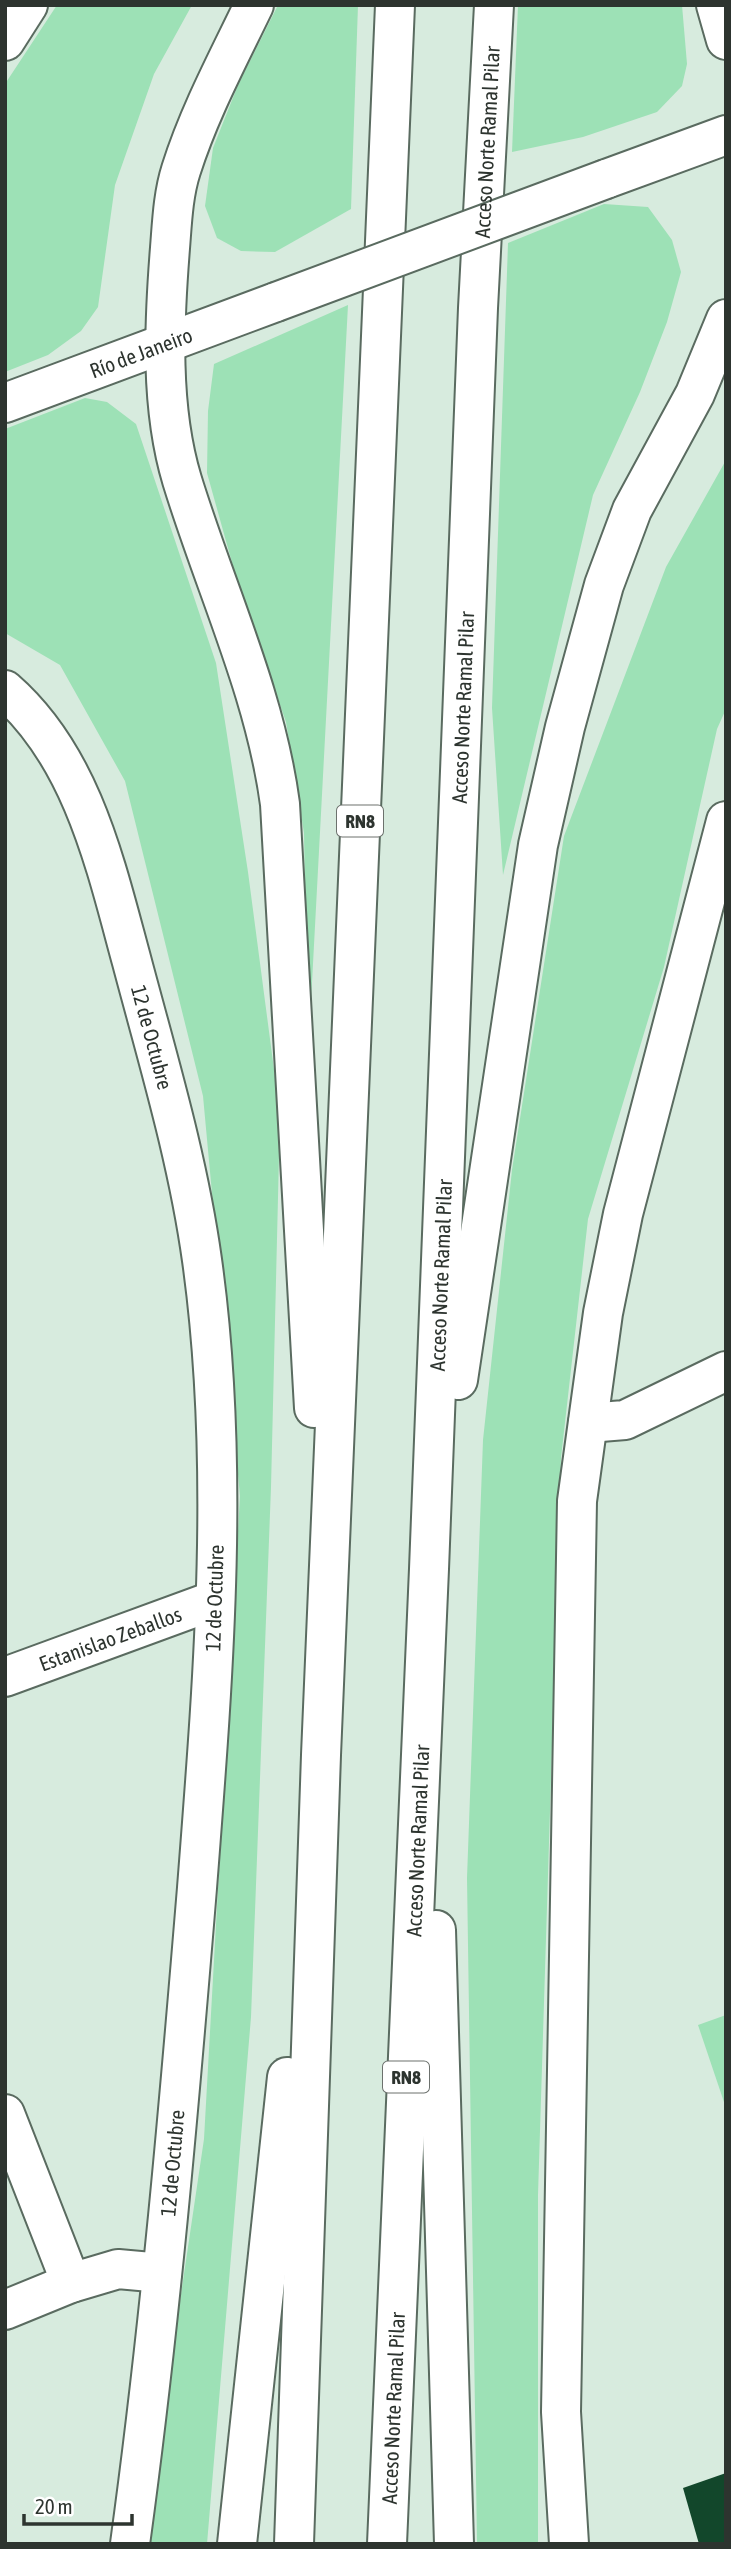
<svg xmlns="http://www.w3.org/2000/svg" width="731" height="2549" viewBox="0 0 731 2549" font-family="'Asap Condensed',sans-serif">
	<rect width="100%" height="100%" fill="#d7ebde"/>
	<g fill="#9de1b6">
		<polygon points="57,5 192,5 154,74 115,185 98,307 81,331 48,355 5,372 5,84"/>
		<polygon points="278,5 358,5 351,209 275,252 241,251 217,238 205,206 213,148 238,85"/>
		<polygon points="518,5 682,5 687,64 682,86 657,112 583,137 512,152"/>
		<polygon points="604,204 648,207 672,240 681,272 667,322 640,392 593,495 503,875 492,708 508,243"/>
		<polygon points="348,305 308,1058 304,833 286,722 238,584 207,473 208,411 214,364"/>
		<polygon points="85,398 107,402 136,424 216,663 248,872 280,1115 271,1487 251,2017 207,2544 144,2544 204,2139 240,1496 203,1096 125,781 60,665 5,633 5,429"/>
		<polygon points="726,460 726,709 717,729 664,967 588,1219 561,1458 538,2195 538,2544 477,2544 467,1878 483,1440 512,1170 564,836 666,567"/>
		<polygon points="726,2015 726,2108 698,2025"/>
	</g>
	<polygon fill="#12472b" points="726,2473 726,2544 699,2544 683,2488"/>
	<g fill="none" stroke-linecap="round" stroke-linejoin="round">
		<defs>
			<g id="minor">
				<polyline points="5,41 28,5"/>
				<polyline points="606,179 726,135"/>
				<path id="s1" d="M5 403 276 302"/>
				<path id="s2" d="M5 690C83 758 106 867 132 962 158 1060 188 1159 202 1260 231 1467 213 1681 197 1888 179 2107 160 2326 130 2544"/>
				<polyline points="588,1423 625,1420 726,1371"/>
				<path id="s3" d="M5 1677 215 1600"/>
				<polyline points="5,2114 71,2283"/>
				<polyline points="5,2310 71,2283 118,2269 162,2273"/>
				<polyline points="569,2544 561,2412 577,1501 603,1313 623,1214 726,821"/>
			</g>
			<g id="highway">
				<path d="M254 5C228 59 199 113 181 170 173 195 172 223 170 248 164 324 160 407 182 480 215 588 265 692 280 804L314 1408"/>
				<polyline points="716,5 726,40"/>
				<polyline points="458,1380 538,845 565,727 604,585 632,510 695,394 726,319"/>
				<polyline points="436,1930 454,2544"/>
				<polyline points="237,2544 287,2077"/>
				<polyline points="294,2544 321,1755 395,5"/>
				<path id="s4" d="M387 2544 429 1569 478 308 494 5"/>
			</g>
		</defs>
		<use href="#minor" stroke="#5a6b60" stroke-width="42"/>
		<use href="#highway" stroke="#5a6b60" stroke-width="42"/>
		<use href="#minor" stroke="#fff" stroke-width="38"/>
		<use href="#highway" stroke="#fff" stroke-width="38"/>
		<defs>
			<polyline id="minor-bridge" points="276,302 606,179"/>
		</defs>
		<use href="#minor-bridge" stroke="#5a6b60" stroke-width="42" stroke-linecap="butt"/>
		<use href="#minor-bridge" stroke="#fff" stroke-width="38"/>
	</g>
	<g text-anchor="middle" dominant-baseline="central" stroke-width="7" stroke-linejoin="round" paint-order="stroke">
		<g fill="#fff" stroke="#6c716d" stroke-width="2">
			<rect x="337" y="805.5" width="46" height="31" rx="5"/>
			<rect x="383" y="2061.5" width="46" height="31" rx="5"/>
		</g>
		<g font-size="19" font-weight="bold" fill="#2d342f">
			<text x="360" y="821">RN8</text>
			<text x="406" y="2077">RN8</text>
		</g>
		<g font-size="21" fill="#2d342f" stroke="#fff">
			<text stroke="none"><textPath href="#s4" startOffset="2404">Acceso Norte Ramal Pilar</textPath></text>
			<text stroke="none"><textPath href="#s1" startOffset="145">Río de Janeiro</textPath></text>
			<text stroke="none"><textPath href="#s4" startOffset="1838">Acceso Norte Ramal Pilar</textPath></text>
			<text stroke="none"><textPath href="#s2" startOffset="383">12 de Octubre</textPath></text>
			<text stroke="none"><textPath href="#s4" startOffset="1270">Acceso Norte Ramal Pilar</textPath></text>
			<text transform="translate(214 1598) rotate(-88)">12 de Octubre</text>
			<text stroke="none"><textPath href="#s3" startOffset="112">Estanislao Zeballos</textPath></text>
			<text stroke="none"><textPath href="#s4" startOffset="704">Acceso Norte Ramal Pilar</textPath></text>
			<text transform="translate(172 2163) rotate(-85)">12 de Octubre</text>
			<text stroke="none"><textPath href="#s4" startOffset="136">Acceso Norte Ramal Pilar</textPath></text>
		</g>
	</g>
	<rect width="731" height="2549" fill="none" stroke="#2d342f" stroke-width="14"/>
	<path d="M24 2514v10h108v-10" fill="none" stroke="#2d342f" stroke-width="3.5"/>
	<text x="35" y="2514" font-size="21" fill="#2d342f" stroke="#ffffff" stroke-width="5" paint-order="stroke">20 m</text>
</svg>
